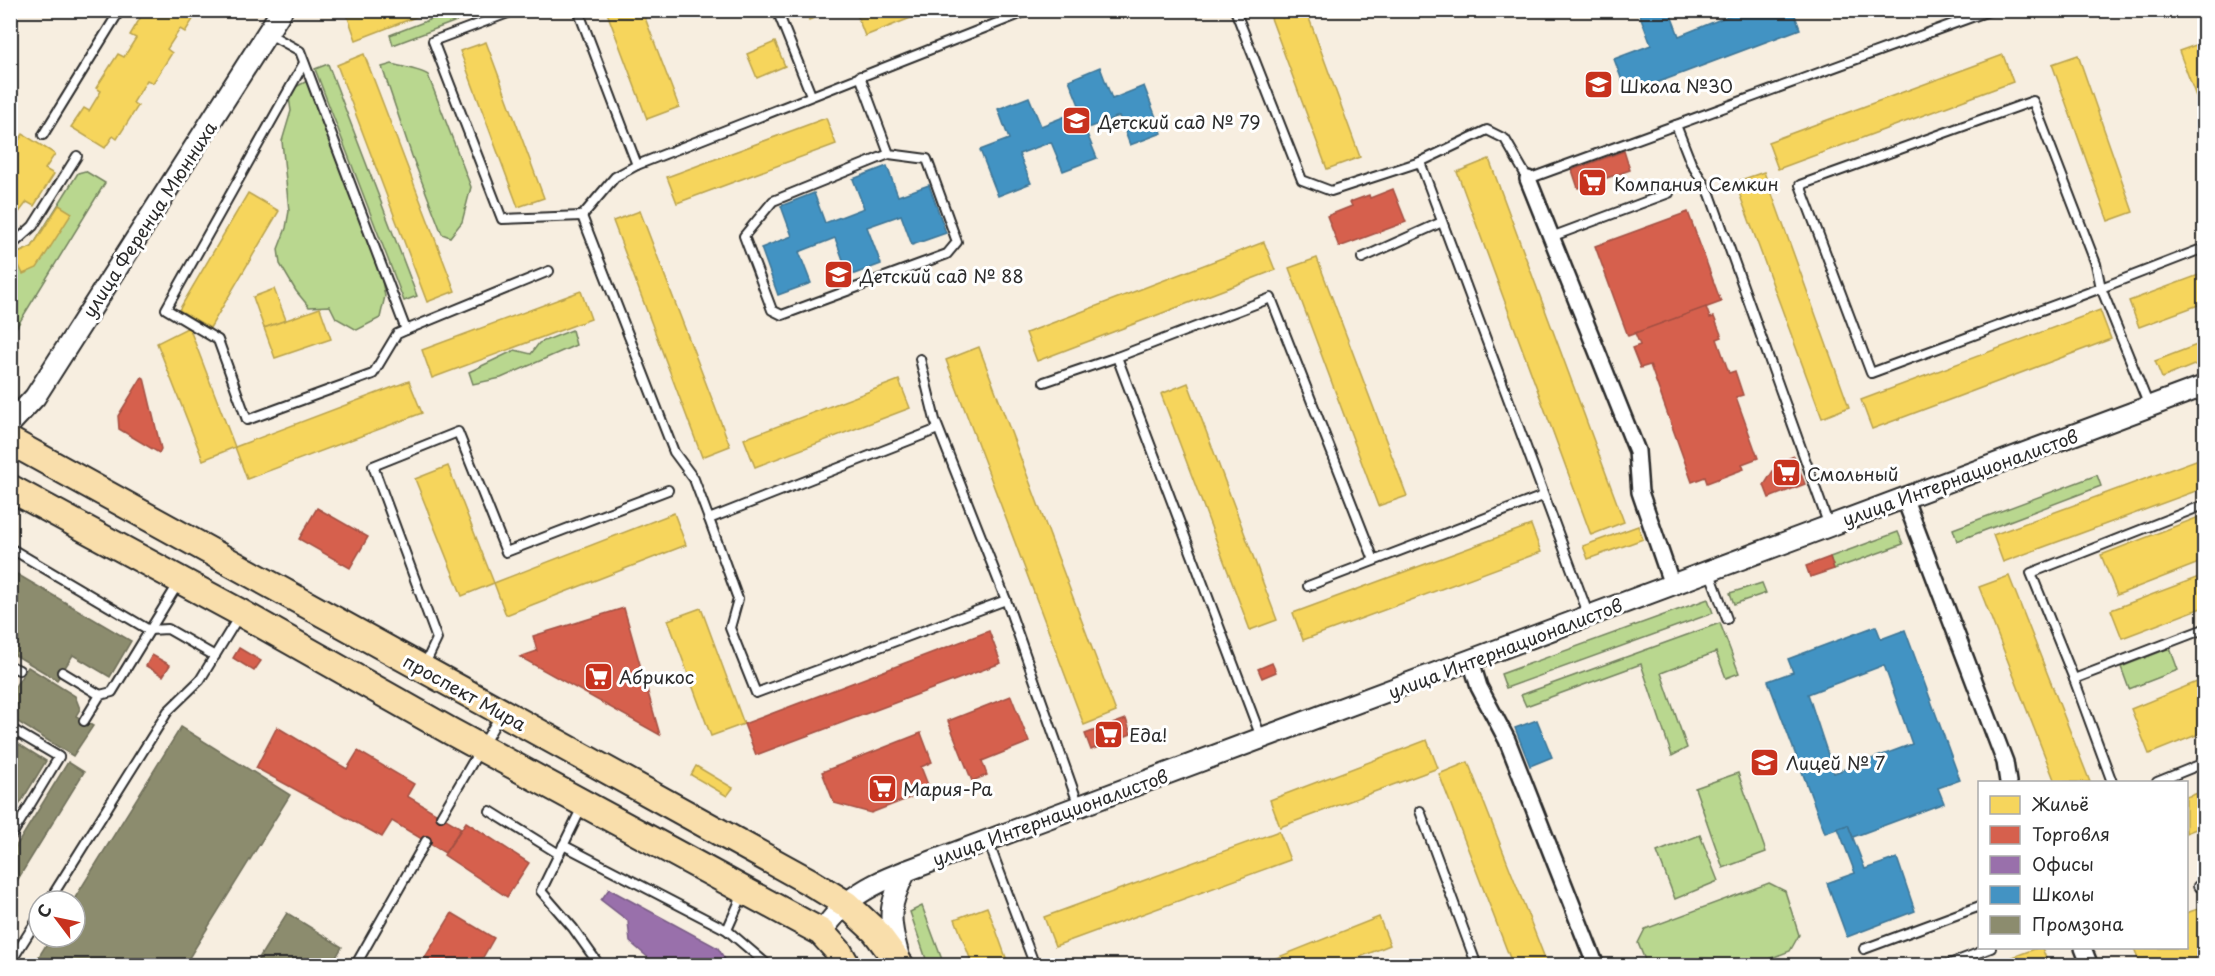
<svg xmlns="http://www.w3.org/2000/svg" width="2215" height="976" viewBox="0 0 2215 976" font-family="'Playpen Sans',sans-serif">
	<rect width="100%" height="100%" fill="#f7eee0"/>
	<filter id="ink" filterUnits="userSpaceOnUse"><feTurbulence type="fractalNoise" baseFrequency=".0167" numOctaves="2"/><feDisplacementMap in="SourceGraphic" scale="12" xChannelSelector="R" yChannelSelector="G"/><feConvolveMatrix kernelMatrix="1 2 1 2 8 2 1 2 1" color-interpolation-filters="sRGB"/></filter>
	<g filter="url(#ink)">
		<g fill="#b9d78f" stroke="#72815d" stroke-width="1.5">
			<polygon points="455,10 483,11 393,45 390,35"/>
			<polygon points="328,64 417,296 404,301 315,69"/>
			<path d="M392 64C402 67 421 70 428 75L471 187 462 222 450 237 442 234 412 156 382 67Z"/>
			<polygon points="309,80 379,266 385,296 380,318 357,330 336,318 330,306 309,307 296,291 280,264 278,249 286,228 289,211 282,141 291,111 288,91"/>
			<polygon points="85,171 105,183 11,336 11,256 32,247 78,173"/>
			<polygon points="572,330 576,345 501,378 473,384 469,372 515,350 531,354 539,343"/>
			<polygon points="2097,475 2101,486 1957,541 1953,529"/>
			<polygon points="1898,532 1903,544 1834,569 1830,557"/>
			<polygon points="1762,583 1766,593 1734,604 1730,593"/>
			<polygon points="1708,599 1713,613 1506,688 1501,674"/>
			<polygon points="1720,623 1739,673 1726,678 1716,652 1661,673 1687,748 1672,756 1641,664 1526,706 1521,695"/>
			<polygon points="2170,648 2178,670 2129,689 2121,667"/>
			<polygon points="1738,773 1766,852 1723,868 1695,788"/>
			<polygon points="1700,835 1718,881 1675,899 1657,852"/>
			<polygon points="1769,883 1785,891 1799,935 1790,951 1753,965 1647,965 1638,943 1645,929"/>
			<polygon points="922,906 944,965 928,965 910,912"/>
		</g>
		<g fill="#f6d55c" stroke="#b9a24d" stroke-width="1.5">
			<polygon points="145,10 199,10 185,32 180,29 167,49 172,53 153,83 147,80 133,103 138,106 117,139 113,136 105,148 71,127 84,108 89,111 101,91 96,88 118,54 124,57 136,38 130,35"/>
			<polygon points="349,10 434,10 356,40 346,12"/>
			<polygon points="606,10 642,10 679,107 647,119"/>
			<polygon points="806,10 833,10 809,20"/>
			<polygon points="855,10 931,10 865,36"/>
			<polygon points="1268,10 1306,10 1360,157 1327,169"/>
			<polygon points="486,42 544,198 518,207 460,51"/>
			<polygon points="775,42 785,66 757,78 747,54"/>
			<polygon points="2204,42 2204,118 2179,51"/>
			<polygon points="364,54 455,291 427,302 337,65"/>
			<polygon points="2003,55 2013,82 1778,169 1768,142"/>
			<polygon points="2078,55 2133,212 2108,221 2052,64"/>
			<polygon points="826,118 836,144 677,203 667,177"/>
			<polygon points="10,133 20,139 23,134 55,154 45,169 54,174 34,206 27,202 10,224"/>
			<polygon points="1489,159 1624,522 1591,535 1457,172"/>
			<polygon points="1764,172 1849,407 1822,418 1735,182"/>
			<polygon points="248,193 279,211 210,328 179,310"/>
			<polygon points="59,205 72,213 37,268 23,274 14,255 32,247"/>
			<polygon points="640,211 730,446 702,457 613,221"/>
			<polygon points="1264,242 1275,270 1037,361 1026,333"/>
			<polygon points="1317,258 1407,496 1378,506 1289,268"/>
			<polygon points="2204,273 2204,303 2139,327 2129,301"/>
			<polygon points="274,289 286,320 264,328 253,297"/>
			<polygon points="581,291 591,319 432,378 422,350"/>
			<polygon points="320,308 331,339 275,358 264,328"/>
			<polygon points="2100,310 2111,339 1872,429 1861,400"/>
			<polygon points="189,327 235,447 203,460 157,343"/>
			<polygon points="2202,343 2204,350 2204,361 2162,378 2155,361"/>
			<polygon points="979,347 1116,712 1084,725 946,360"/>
			<polygon points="899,380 910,408 755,467 744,439"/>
			<polygon points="409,381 422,413 247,479 235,447"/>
			<polygon points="1188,383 1277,620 1250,630 1161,394"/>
			<polygon points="2204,457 2204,488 2003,562 1993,535"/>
			<polygon points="448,466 494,583 462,596 415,479"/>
			<polygon points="674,513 686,545 506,615 494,583"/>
			<polygon points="2204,515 2204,561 2117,595 2101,555"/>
			<polygon points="1531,525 1541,552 1303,640 1293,613"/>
			<polygon points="1638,526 1643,539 1588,559 1583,546"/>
			<polygon points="2204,575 2204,607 2122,638 2111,610"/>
			<polygon points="2009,576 2031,632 2090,782 2055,782 1979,587"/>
			<polygon points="701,608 744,724 711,736 668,620"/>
			<polygon points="2204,679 2204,732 2149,754 2131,709"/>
			<polygon points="1427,740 1438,768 1280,827 1270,800"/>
			<polygon points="1468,762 1548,966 1513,966 1493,914 1439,774"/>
			<polygon points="696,766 733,788 727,796 691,775"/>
			<polygon points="2204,791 2204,826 2186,833 2186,797"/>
			<polygon points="1279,831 1290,860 1055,946 1044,917"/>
			<polygon points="2204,898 2204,948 2199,950 2195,958 2196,962 2201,960 2203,966 2141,966 2134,948 2186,948 2186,913 2198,909"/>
			<polygon points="987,907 996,930 1009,966 973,966 955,919"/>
			<polygon points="1379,917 1390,945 1337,966 1256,966"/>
			<polygon points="2037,948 2042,948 2049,966 1989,966"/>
		</g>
		<g fill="#d6604d" stroke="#a35043" stroke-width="1.5">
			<polygon points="1624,151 1630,170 1578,188 1572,170"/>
			<polygon points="1393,189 1406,222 1339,247 1327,216 1352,206 1350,202 1369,195 1370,198"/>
			<polygon points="1688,212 1721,302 1628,336 1595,246"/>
			<polygon points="1706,307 1710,318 1714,317 1722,337 1717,339 1729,373 1735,371 1743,395 1736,397 1758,458 1742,464 1744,469 1707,483 1705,477 1692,482 1650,365 1640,368 1632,348 1640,345 1635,333"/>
			<polygon points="142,377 144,378 161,449 159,453 119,429 118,416"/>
			<polygon points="1794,456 1805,484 1769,498 1764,485 1778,463"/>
			<polygon points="317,508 368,537 350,568 299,539"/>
			<polygon points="1830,557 1834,569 1810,577 1806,566"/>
			<polygon points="624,608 660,735 520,657 537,651 533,636"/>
			<polygon points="989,631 1001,663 756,755 744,724"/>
			<polygon points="239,648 261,661 254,671 233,658"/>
			<polygon points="152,655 170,665 163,676 146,666"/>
			<polygon points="1272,663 1276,672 1262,678 1258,669"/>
			<polygon points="1011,696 1029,742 982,761 987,775 972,781 948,721"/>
			<polygon points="1126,719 1131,734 1091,750 1085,734"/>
			<polygon points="277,727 347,769 358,751 414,784 407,796 461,828 445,853 392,821 382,837 256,768"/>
			<polygon points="921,733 932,762 921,767 930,790 871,813 834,803 822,772"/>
			<polygon points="466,822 529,863 507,897 444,855"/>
			<polygon points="452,913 494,938 478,966 436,966 424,959"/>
		</g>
		<polygon fill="#9970ab" stroke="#785b85" stroke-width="1.5" points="609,889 718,948 729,966 658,966 630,942 628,921 601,900"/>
		<g fill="#4393c3" stroke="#3c7495" stroke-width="1.5" fill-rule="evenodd">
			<polygon points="1638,10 1669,10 1679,36 1743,10 1793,10 1800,29 1627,94 1614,59 1651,45"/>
			<polygon points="1100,67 1112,99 1144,86 1162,133 1130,145 1119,116 1085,129 1097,158 1063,171 1051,142 1019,154 1031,183 998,196 980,150 1009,139 998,109 1029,97 1041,126 1081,110 1069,80"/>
			<polygon points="887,166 898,196 929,185 946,233 912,245 901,215 867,227 881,264 849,276 835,238 799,252 811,283 778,295 761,248 792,236 781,206 814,193 825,223 864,208 853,179"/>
			<path d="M1876 626 1881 639 1905 630 1960 780 1938 788 1944 803 1853 837 1848 825 1825 833 1768 681 1793 672 1788 659ZM1884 665 1912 744 1834 773 1808 694Z"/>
			<polygon points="1537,720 1552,757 1530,766 1515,728"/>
			<polygon points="1848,825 1865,869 1897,858 1915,911 1847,937 1827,883 1855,873 1838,828"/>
		</g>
		<g fill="#8c8c6e" stroke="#6f6f5a" stroke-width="1.5">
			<polygon points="10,570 131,641 110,677 73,655 57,680 10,652"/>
			<polygon points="28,667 75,696 80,709 76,716 93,726 73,756 10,717 10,694"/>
			<polygon points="181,727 290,795 184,966 33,966 51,937 75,937 75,901 73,901"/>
			<polygon points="17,743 46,761 10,820 10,754"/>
			<polygon points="68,762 84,772 10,892 10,856"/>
			<polygon points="287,913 342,947 331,966 254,966"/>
		</g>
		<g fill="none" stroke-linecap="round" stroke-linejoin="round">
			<defs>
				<g id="service">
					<polyline points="516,10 433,41 502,219 582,216"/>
					<polyline points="578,10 637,165 615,177 582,216 674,452 694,479 709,519 938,429"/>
					<polyline points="777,10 811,95"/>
					<polyline points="1235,10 1302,180 1331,191 1420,162 1487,130 1505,139 1528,179 1991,10"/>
					<polyline points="269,34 300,51 406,330 549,271"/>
					<polyline points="304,63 166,309 218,340 247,420 373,374 397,334 406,330"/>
					<polyline points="860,76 889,154 773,201 744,236 772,310 782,315 947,254 957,242 927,159 889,154"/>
					<polyline points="1676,125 1691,163 1710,194 1829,526"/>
					<polyline points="43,135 120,10"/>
					<polyline points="1420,162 1589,616"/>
					<polyline points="637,165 1030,10"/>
					<polyline points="1551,237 1669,193"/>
					<polyline points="10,247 33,226 77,156"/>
					<polyline points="1362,258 1442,222"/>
					<polyline points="1117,357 1261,737"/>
					<polyline points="920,359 935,420 1006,600 1079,806"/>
					<polyline points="1044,382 1117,357 1271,298 1374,560"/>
					<polyline points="2149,406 2101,288 1871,373 1800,185 2033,101 2096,264 2101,288 2204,248"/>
					<polyline points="709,519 738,599 730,628 756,693 1006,600"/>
					<polyline points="10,548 149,630 168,629 215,656"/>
					<polyline points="1710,573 1727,619"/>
					<polyline points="1308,586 1543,496"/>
					<polyline points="425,664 437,639 373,466 458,432 506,552 668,490"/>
					<polyline points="10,666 19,670"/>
					<polyline points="62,672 100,695"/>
					<polyline points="2074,679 2204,629"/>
					<polyline points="84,721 100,695 112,692 178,584"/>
					<polyline points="10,728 59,757 10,838"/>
					<polyline points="2112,782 2074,679 2031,573 2204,505"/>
					<polyline points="2157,782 2204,763"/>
					<polyline points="582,807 541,891 573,928 600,966"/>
					<polyline points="490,811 559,854"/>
					<polyline points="1420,811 1477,966"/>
					<polyline points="441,816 501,714"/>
					<polyline points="988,841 1035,966"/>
					<polyline points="563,845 727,930"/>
					<polyline points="2198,886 2204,883"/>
					<polyline points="743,894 727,930 769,966"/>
					<polyline points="49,901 168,711 200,680 239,616"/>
					<polyline points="1864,949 1980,906"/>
					<polyline points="10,963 39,917"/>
					<polyline points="355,966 426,841"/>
					<polyline points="1944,966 1991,948"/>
				</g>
				<g id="minor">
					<polyline points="1528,179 1637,451 1640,492 1672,585"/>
					<polyline points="1904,497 2005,762 2008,782"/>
					<polyline points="1471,661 1479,687 1507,740 1596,966"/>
					<polyline points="2083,948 2090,966"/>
				</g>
				<g id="tertiary">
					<polyline points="10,424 35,397 282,10"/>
					<path d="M821 932C829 923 837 911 847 903 864 888 885 879 906 871L2204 386"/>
					<path d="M899 957C888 919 888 905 906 871"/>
				</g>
				<g id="primary">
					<polyline points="10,441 810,882 846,904 875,931 901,966"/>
					<polyline points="10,488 241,613 450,731 821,932 839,952 847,966"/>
				</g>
			</defs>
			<use href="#service" stroke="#2b2b2b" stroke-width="12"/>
			<use href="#minor" stroke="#2b2b2b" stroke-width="20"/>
			<use href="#tertiary" stroke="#2b2b2b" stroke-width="24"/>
			<use href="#primary" stroke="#2b2b2b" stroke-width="30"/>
			<use href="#service" stroke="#fff" stroke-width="8"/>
			<use href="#minor" stroke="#fff" stroke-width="15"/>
			<use href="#tertiary" stroke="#fff" stroke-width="20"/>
			<use href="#primary" stroke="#f9deab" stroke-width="26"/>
		</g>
	</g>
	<defs>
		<symbol id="school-square" viewBox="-11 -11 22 22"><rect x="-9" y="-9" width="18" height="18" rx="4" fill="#c8321e" stroke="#fff"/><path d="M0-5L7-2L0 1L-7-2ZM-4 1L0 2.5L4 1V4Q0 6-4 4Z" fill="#fff"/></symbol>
		<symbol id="supermarket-square" viewBox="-11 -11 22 22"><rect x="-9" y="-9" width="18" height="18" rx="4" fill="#c8321e" stroke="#fff"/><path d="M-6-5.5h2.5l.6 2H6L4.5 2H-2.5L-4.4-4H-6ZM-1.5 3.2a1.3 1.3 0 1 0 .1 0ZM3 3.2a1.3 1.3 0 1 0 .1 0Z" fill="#fff"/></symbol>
	</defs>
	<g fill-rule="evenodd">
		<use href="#school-square" x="1582" y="68" width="33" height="33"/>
		<use href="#school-square" x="1060" y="104" width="33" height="33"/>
		<use href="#supermarket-square" x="1576" y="166" width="33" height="33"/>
		<use href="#school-square" x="822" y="258" width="33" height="33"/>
		<use href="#supermarket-square" x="1770" y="456" width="33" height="33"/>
		<use href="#supermarket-square" x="582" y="660" width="33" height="33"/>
		<use href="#supermarket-square" x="1092" y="718" width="33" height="33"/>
		<use href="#school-square" x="1748" y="746" width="33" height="33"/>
		<use href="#supermarket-square" x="866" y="772" width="33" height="33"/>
	</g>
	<g text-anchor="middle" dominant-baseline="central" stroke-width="6" stroke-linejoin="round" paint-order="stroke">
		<g font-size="18" fill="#2b2b2b" stroke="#fff" text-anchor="start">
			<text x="1620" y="85">Школа №30</text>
			<text x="1098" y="121">Детский сад № 79</text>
			<text x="1614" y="183">Компания Семкин</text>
			<text x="860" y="275">Детский сад № 88</text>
			<text x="1807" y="473">Смольный</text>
			<text x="619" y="676">Абрикос</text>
			<text x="1129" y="734">Еда!</text>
			<text x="1786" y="762">Лицей № 7</text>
			<text x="903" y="788">Мария-Ра</text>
		</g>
		<g font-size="18" fill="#2b2b2b" stroke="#fff">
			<text transform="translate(149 219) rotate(-57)">улица Ференца Мюнниха</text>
			<text transform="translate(1960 477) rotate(-20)">улица Интернационалистов</text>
			<text transform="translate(1505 648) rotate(-21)">улица Интернационалистов</text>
			<text transform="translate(465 692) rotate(29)">проспект Мира</text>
			<text transform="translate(1050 817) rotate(-20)">улица Интернационалистов</text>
		</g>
	</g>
	<rect width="2215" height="976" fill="none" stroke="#fff" stroke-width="36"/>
	<rect x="18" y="18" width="2179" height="940" fill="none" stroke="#2b2b2b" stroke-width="2" filter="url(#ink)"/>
	<rect x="1978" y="781" width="210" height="168" fill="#ffffff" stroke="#aaaaaa" stroke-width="1.5"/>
	<rect x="1990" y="796" width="30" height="18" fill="#f6d55c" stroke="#aaaaaa" stroke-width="1.5"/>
	<text x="2032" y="811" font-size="18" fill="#2b2b2b">Жильё</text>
	<rect x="1990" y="826" width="30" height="18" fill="#d6604d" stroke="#aaaaaa" stroke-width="1.5"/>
	<text x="2032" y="841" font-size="18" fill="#2b2b2b">Торговля</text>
	<rect x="1990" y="856" width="30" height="18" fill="#9970ab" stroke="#aaaaaa" stroke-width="1.5"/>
	<text x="2032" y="871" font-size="18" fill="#2b2b2b">Офисы</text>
	<rect x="1990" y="886" width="30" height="18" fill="#4393c3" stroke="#aaaaaa" stroke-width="1.5"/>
	<text x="2032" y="901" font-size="18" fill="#2b2b2b">Школы</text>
	<rect x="1990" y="916" width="30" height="18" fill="#8c8c6e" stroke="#aaaaaa" stroke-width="1.5"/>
	<text x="2032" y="931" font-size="18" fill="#2b2b2b">Промзона</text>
	<g transform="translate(57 919) rotate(302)"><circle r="28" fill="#ffffff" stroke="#aaaaaa" stroke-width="1.5"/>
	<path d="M0-4.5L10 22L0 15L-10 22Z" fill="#c8321e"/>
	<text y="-9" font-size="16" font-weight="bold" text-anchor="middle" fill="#2b2b2b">С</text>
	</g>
</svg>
